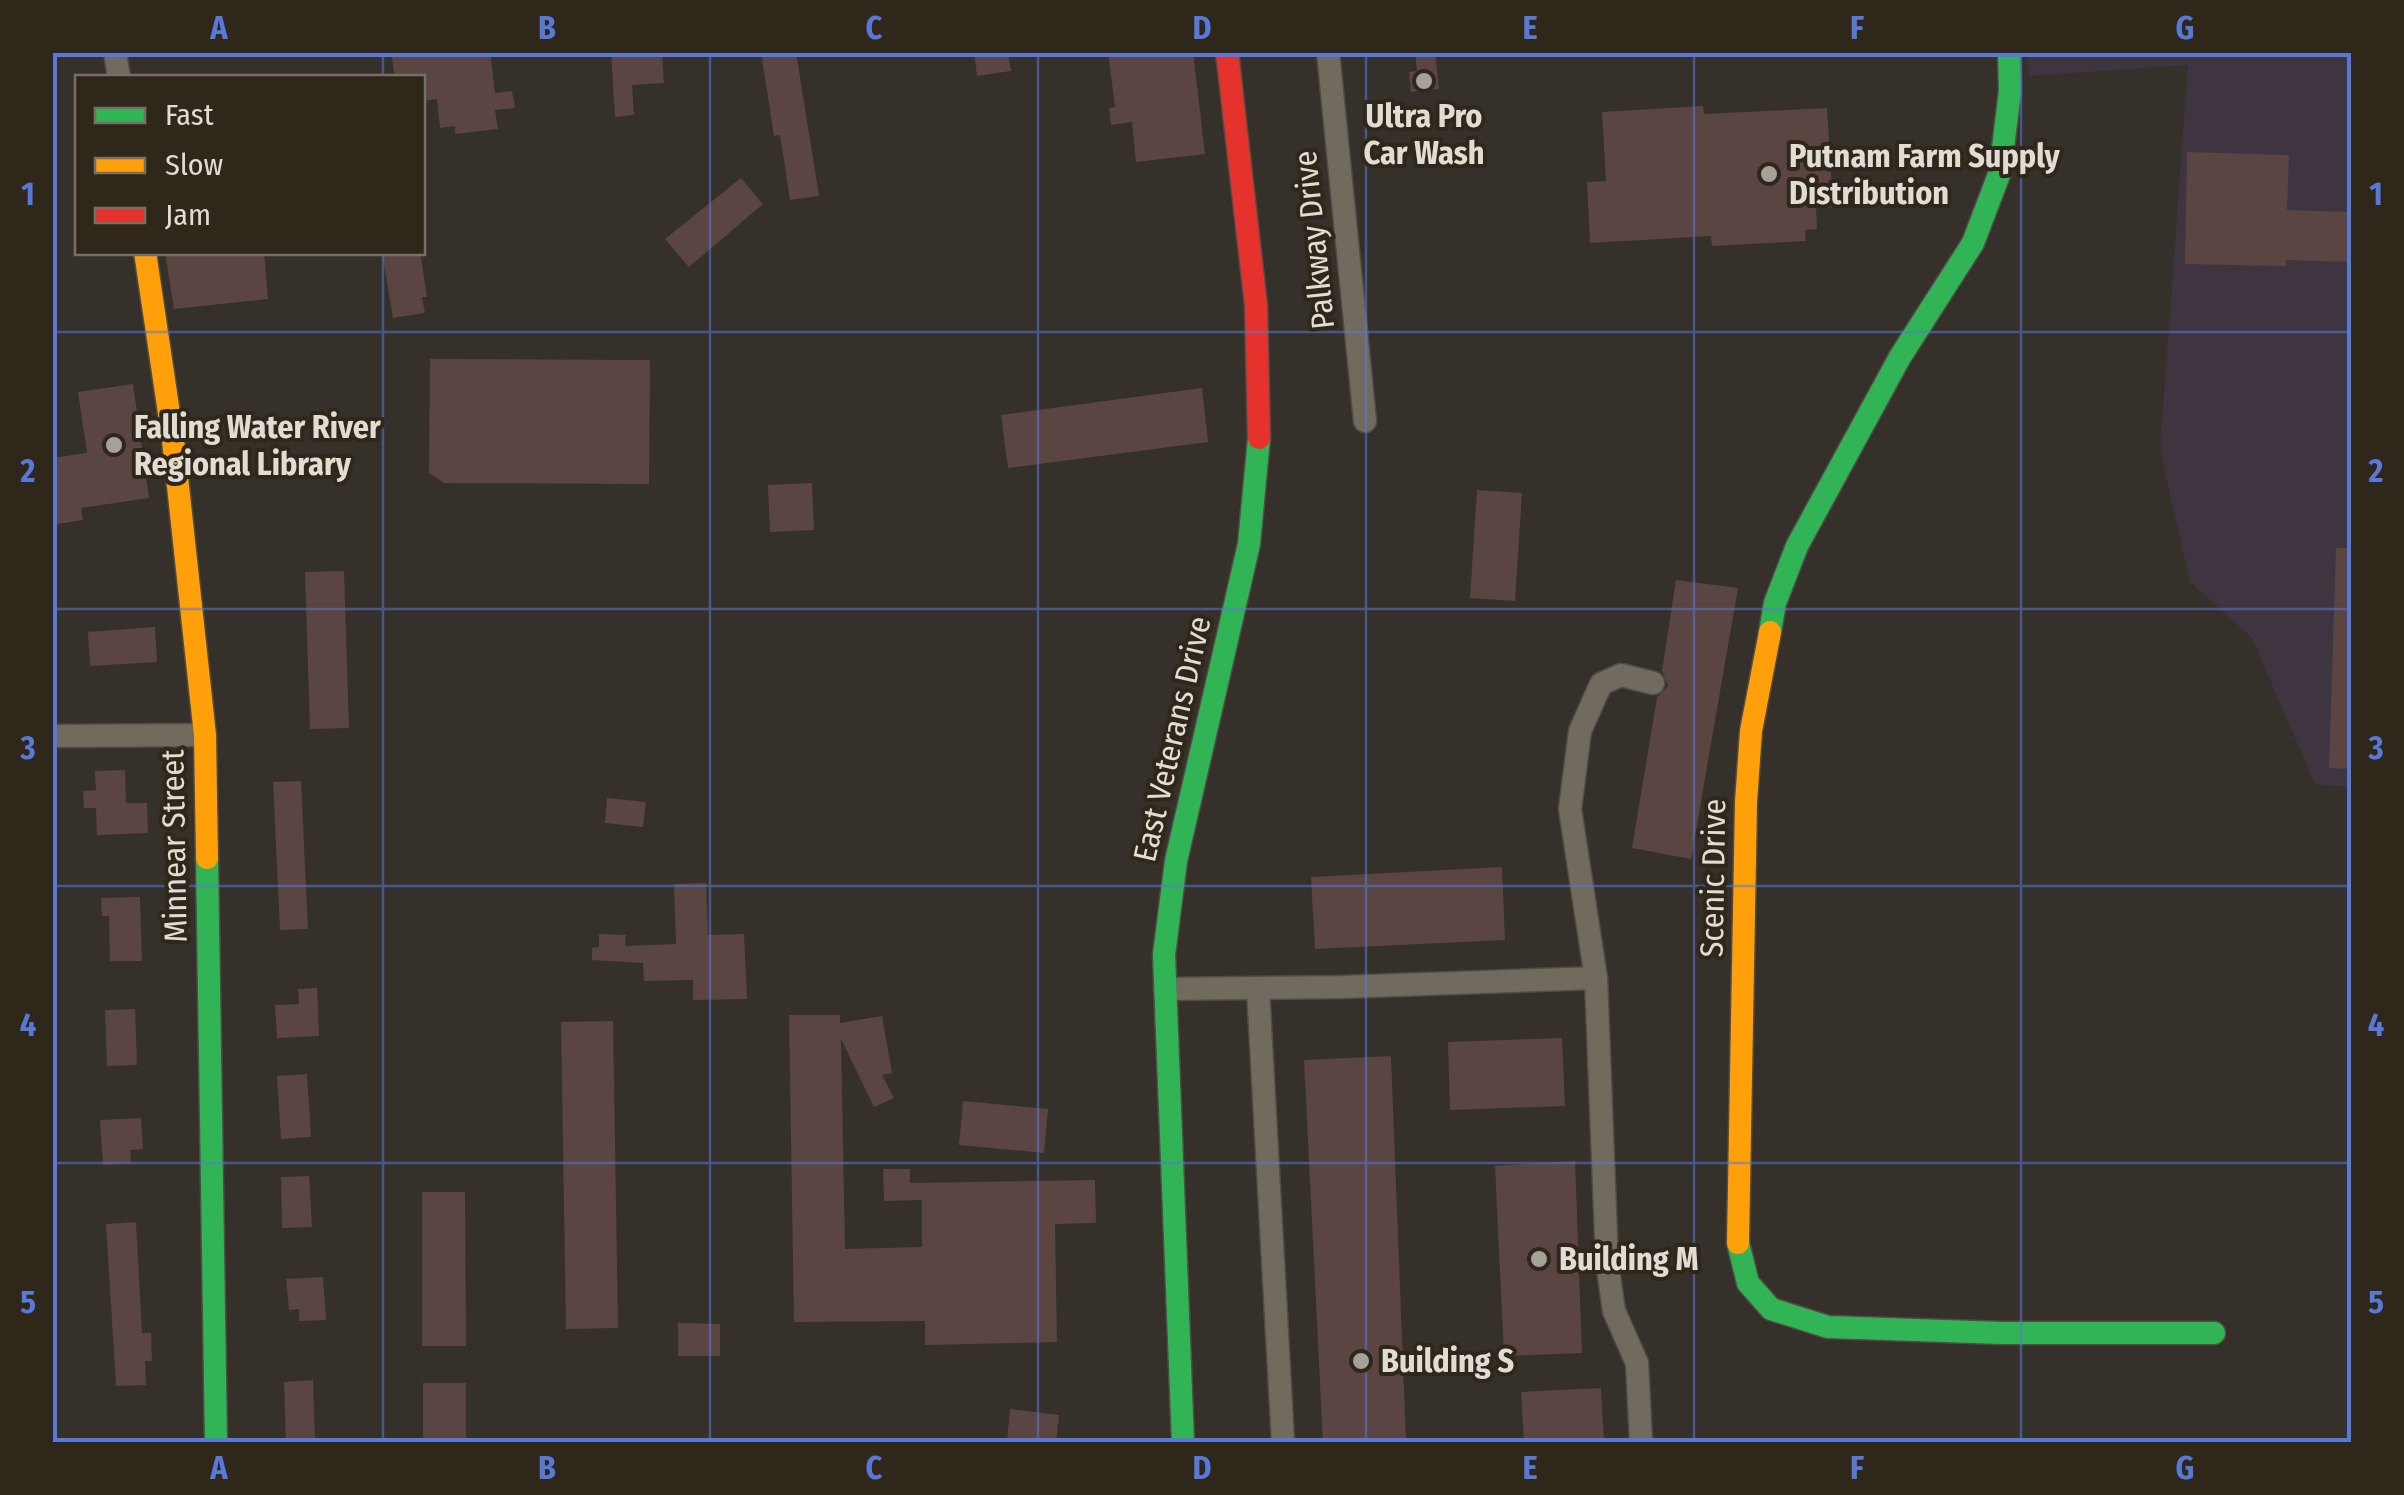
<svg xmlns="http://www.w3.org/2000/svg" width="2404" height="1495" viewBox="0 0 2404 1495" font-family="'Fira Sans Condensed',sans-serif">
	<rect width="100%" height="100%" fill="#35302a"/>
	<polygon fill="#3f3541" points="2027,53 2351,53 2351,787 2315,784 2252,638 2190,582 2160,450 2188,65 2029,76"/>
	<g fill="#5a4543">
		<polygon points="391,52 490,52 495,93 512,91 515,108 495,110 498,129 455,134 455,126 440,128 437,99 422,101 422,78 395,78"/>
		<polygon points="611,52 662,52 664,83 632,85 634,115 615,117"/>
		<polygon points="761,52 796,52 819,196 790,200 780,135 774,136"/>
		<polygon points="974,52 1008,52 1011,71 977,76"/>
		<polygon points="1108,52 1193,52 1205,154 1136,162 1132,122 1111,125 1109,108 1115,107"/>
		<polygon points="1415,52 1435,52 1439,89 1411,92 1409,72 1417,71"/>
		<polygon points="1703,106 1704,114 1827,108 1833,207 1816,208 1817,229 1805,230 1806,241 1712,246 1711,236 1590,243 1587,182 1606,181 1602,112"/>
		<polygon points="2187,152 2289,155 2287,210 2352,212 2352,262 2286,260 2286,266 2185,264"/>
		<polygon points="741,178 763,204 689,267 665,239"/>
		<polygon points="165,252 264,252 268,299 174,309"/>
		<polygon points="382,252 420,252 427,297 422,297 425,313 393,318"/>
		<polygon points="430,359 650,360 649,484 444,483 429,473"/>
		<polygon points="133,384 149,498 81,508 83,520 52,525 52,458 87,453 78,392"/>
		<polygon points="1202,388 1208,442 1008,468 1001,415"/>
		<polygon points="812,483 814,530 770,532 768,485"/>
		<polygon points="1477,490 1522,493 1515,601 1470,598"/>
		<polygon points="2336,548 2352,548 2352,769 2329,768"/>
		<polygon points="344,571 349,728 310,729 305,572"/>
		<polygon points="1676,580 1738,588 1691,859 1632,848 1657,697 1668,686 1662,671"/>
		<polygon points="155,627 157,662 90,666 88,632"/>
		<polygon points="125,770 126,803 147,803 148,833 97,835 96,808 84,808 83,791 96,790 95,771"/>
		<polygon points="301,781 308,929 280,930 273,782"/>
		<polygon points="607,798 646,802 643,827 605,823"/>
		<polygon points="1502,867 1505,940 1315,949 1311,877"/>
		<polygon points="706,883 708,935 744,934 747,999 693,1000 693,980 644,981 643,963 592,960 592,948 599,947 599,934 626,935 625,946 676,944 674,884"/>
		<polygon points="140,897 142,961 110,961 109,916 102,916 101,898"/>
		<polygon points="317,988 319,1036 277,1038 275,1005 299,1004 298,989"/>
		<polygon points="135,1009 137,1065 107,1066 105,1010"/>
		<polygon points="789,1015 840,1015 840,1023 882,1016 892,1073 882,1075 894,1098 874,1107 841,1039 845,1249 922,1247 922,1200 884,1201 883,1169 910,1169 910,1183 1095,1180 1096,1223 1055,1224 1057,1342 925,1345 925,1321 794,1322"/>
		<polygon points="613,1021 618,1328 566,1329 561,1022"/>
		<polygon points="1562,1038 1565,1106 1450,1110 1448,1042"/>
		<polygon points="1391,1056 1406,1442 1323,1442 1304,1060"/>
		<polygon points="307,1074 311,1137 281,1139 277,1076"/>
		<polygon points="963,1101 1048,1109 1044,1153 959,1145"/>
		<polygon points="141,1118 143,1149 130,1150 131,1163 103,1165 100,1120"/>
		<polygon points="1575,1161 1582,1353 1504,1356 1495,1166"/>
		<polygon points="309,1176 312,1227 282,1228 281,1177"/>
		<polygon points="422,1192 465,1192 466,1346 422,1346"/>
		<polygon points="136,1222 142,1333 151,1333 152,1361 145,1361 146,1385 116,1386 106,1224"/>
		<polygon points="323,1277 326,1320 299,1321 299,1309 289,1310 286,1279"/>
		<polygon points="678,1323 720,1324 720,1356 678,1356"/>
		<polygon points="313,1380 315,1442 286,1442 284,1382"/>
		<rect x="423" y="1383" width="43" height="59"/>
		<polygon points="1601,1388 1604,1442 1524,1442 1521,1392"/>
		<polygon points="1010,1409 1059,1415 1056,1442 1007,1442"/>
	</g>
	<g fill="none" stroke-linecap="round" stroke-linejoin="round">
		<defs>
			<g id="street">
				<polyline points="115,52 119,78"/>
				<polyline points="1328,52 1365,421"/>
				<polyline points="52,736 205,735"/>
				<polyline points="1165,989 1342,987 1596,978"/>
				<polyline points="1258,989 1283,1442"/>
				<polyline points="1641,1442 1637,1363 1614,1311 1607,1262 1596,978 1570,809 1580,731 1601,684 1621,675 1653,683"/>
			</g>
			<g id="fast">
				<polyline points="1770,632 1775,603 1797,546 1900,357 1973,243 2000,172 2010,91 2009,52"/>
				<polyline points="207,858 216,1442"/>
				<polyline points="1738,1243 1748,1283 1771,1309 1828,1327 2002,1333 2214,1333"/>
				<polyline points="1183,1442 1164,955 1176,861 1249,544 1259,438"/>
			</g>
			<g id="slow">
				<polyline points="145,252 173,440 205,735 207,858"/>
				<polyline points="1738,1243 1746,802 1751,731 1770,632"/>
			</g>
			<polyline id="jam" points="1227,52 1256,305 1259,438"/>
		</defs>
		<use href="#street" stroke="#504c46" stroke-width="25"/>
		<use href="#fast" stroke="#504c46" stroke-width="25"/>
		<use href="#slow" stroke="#504c46" stroke-width="25"/>
		<use href="#jam" stroke="#504c46" stroke-width="25"/>
		<use href="#street" stroke="#706a5f" stroke-width="22"/>
		<use href="#fast" stroke="#30b455" stroke-width="22"/>
		<use href="#slow" stroke="#ff9f0a" stroke-width="22"/>
		<use href="#jam" stroke="#e5322d" stroke-width="22"/>
	</g>
	<path fill="none" stroke="#5879d7" stroke-width="2.5" stroke-opacity="0.55" d="M383 52V78M710 52V1442M1038 52V1442M1366 52V1442M1694 52V1442M2021 52V1442M383 252V1442M52 332H2352M52 609H2352M52 886H2352M52 1163H2352"/>
	<g fill="#a5a098" stroke="#30271b" stroke-width="4">
		<circle cx="1424" cy="81" r="10"/>
		<circle cx="1769" cy="174" r="10"/>
		<circle cx="114" cy="445" r="10"/>
		<circle cx="1539" cy="1259" r="10"/>
		<circle cx="1361" cy="1361" r="10"/>
	</g>
	<g text-anchor="middle" dominant-baseline="central" stroke-width="8" stroke-linejoin="round" paint-order="stroke">
		<g font-size="32" font-weight="bold" fill="#e1dcd4" stroke="#30271b" text-anchor="start">
			<text x="1424" y="116" text-anchor="middle">Ultra Pro<tspan x="1424" dy="37">Car Wash</tspan></text>
			<text x="1789" y="156">Putnam Farm Supply<tspan x="1789" dy="37">Distribution</tspan></text>
			<text x="134" y="427">Falling Water River<tspan x="134" dy="37">Regional Library</tspan></text>
			<text x="1559" y="1259">Building M</text>
			<text x="1381" y="1361">Building S</text>
		</g>
		<g font-size="32" fill="#e1dcd4" stroke="#30271b">
			<text transform="translate(1314 240) rotate(-96)">Palkway Drive</text>
			<text transform="translate(1172 739) rotate(-77)">East Veterans Drive</text>
			<text transform="translate(174 846) rotate(-91)">Minnear Street</text>
			<text transform="translate(1713 878) rotate(-89)">Scenic Drive</text>
		</g>
	</g>
	<rect width="2404" height="1495" fill="none" stroke="#30271b" stroke-width="110"/>
	<rect x="75" y="75" width="350" height="180" fill="#30271b" stroke="#776f65" stroke-width="2.5"/>
	<rect x="95" y="108" width="50" height="15" fill="#30b455" stroke="#776f65" stroke-width="2.5"/>
	<text x="165" y="125" font-size="30" fill="#e1dcd4">Fast</text>
	<rect x="95" y="158" width="50" height="15" fill="#ff9f0a" stroke="#776f65" stroke-width="2.5"/>
	<text x="165" y="175" font-size="30" fill="#e1dcd4">Slow</text>
	<rect x="95" y="208" width="50" height="15" fill="#e5322d" stroke="#776f65" stroke-width="2.5"/>
	<text x="165" y="225" font-size="30" fill="#e1dcd4">Jam</text>
	<rect x="55" y="55" width="2294" height="1385" fill="none" stroke="#5879d7" stroke-width="4"/>
	<g font-size="32" text-anchor="middle" font-weight="bold" fill="#5879d7">
		<text x="219" y="39">A</text>
		<text x="547" y="39">B</text>
		<text x="874" y="39">C</text>
		<text x="1202" y="39">D</text>
		<text x="1530" y="39">E</text>
		<text x="1857" y="39">F</text>
		<text x="2185" y="39">G</text>
		<text x="28" y="205">1</text>
		<text x="2376" y="205">1</text>
		<text x="28" y="482">2</text>
		<text x="2376" y="482">2</text>
		<text x="28" y="759">3</text>
		<text x="2376" y="759">3</text>
		<text x="28" y="1036">4</text>
		<text x="2376" y="1036">4</text>
		<text x="28" y="1313">5</text>
		<text x="2376" y="1313">5</text>
		<text x="219" y="1479">A</text>
		<text x="547" y="1479">B</text>
		<text x="874" y="1479">C</text>
		<text x="1202" y="1479">D</text>
		<text x="1530" y="1479">E</text>
		<text x="1857" y="1479">F</text>
		<text x="2185" y="1479">G</text>
	</g>
</svg>
